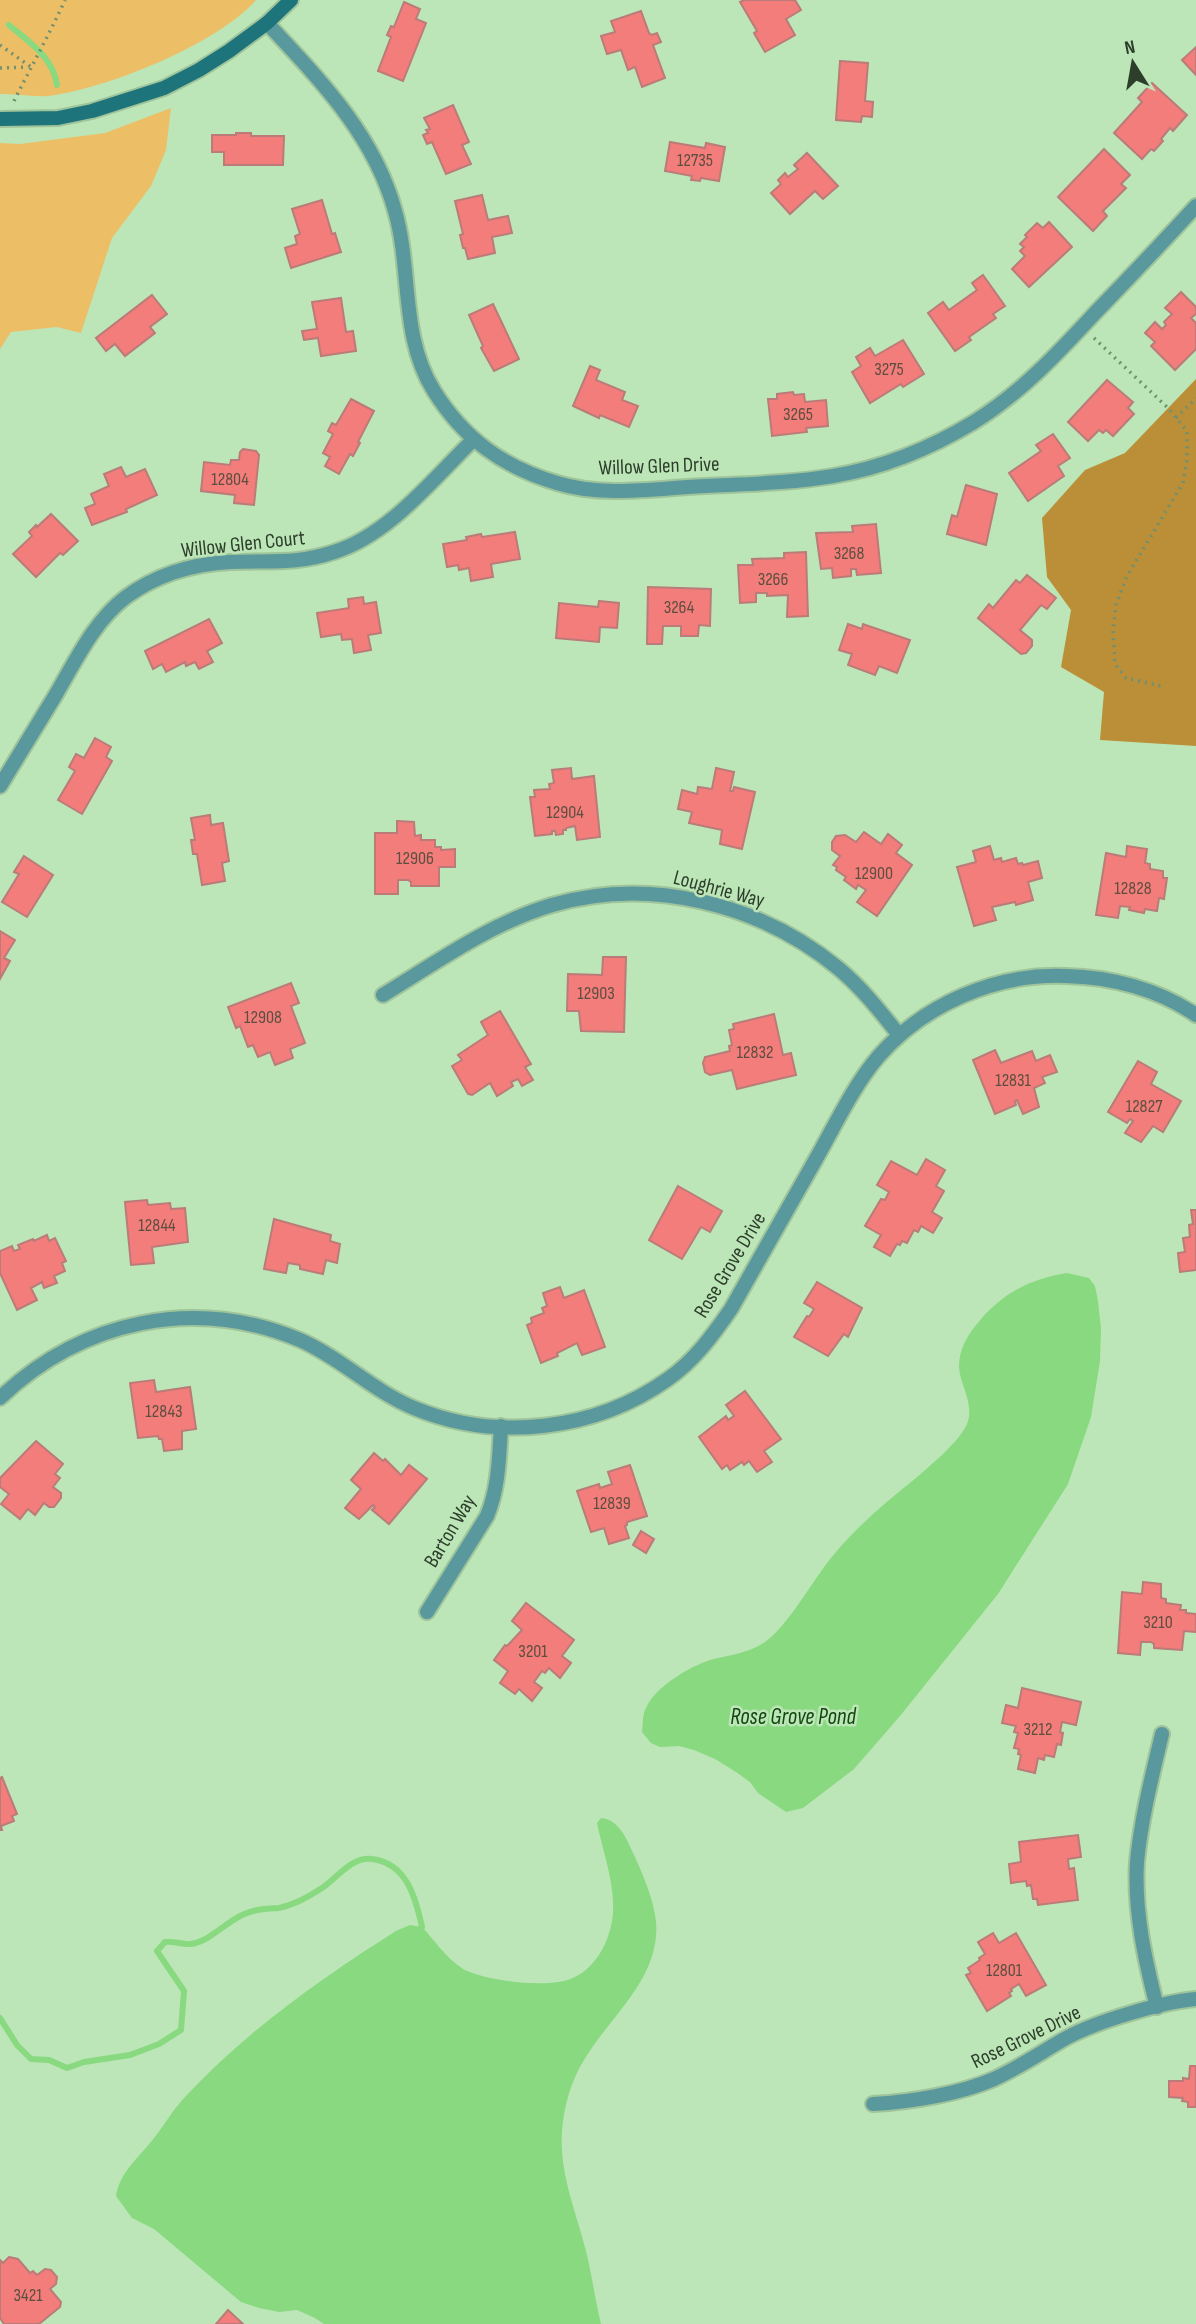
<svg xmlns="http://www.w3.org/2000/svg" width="1196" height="2324" viewBox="0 0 1196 2324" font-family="'Sofia Sans Condensed',sans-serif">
	<rect width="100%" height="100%" fill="#bce6b7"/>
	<g fill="#ecbf67">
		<path d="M0 0H256C218 44 106 89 48 96 33 97 16 94 0 94Z"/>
		<polygon points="171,108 166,150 151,186 112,238 81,333 57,327 11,332 0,349 0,143 20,144 105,133"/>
	</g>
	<polygon fill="#ba8f37" points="1196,379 1196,746 1100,740 1104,692 1061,667 1071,610 1047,577 1042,518 1085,470 1125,453"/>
	<g fill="#88d980">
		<path d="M1067 1273 1089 1278 1095 1286 1098 1301 1101 1329 1100 1361 1091 1417 1068 1484 998 1594 900 1716 854 1769 803 1808 786 1812 758 1793 750 1782 736 1772 715 1759 694 1750 679 1746 660 1747 651 1743 642 1732C643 1724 642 1714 647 1706 657 1686 689 1667 710 1660 729 1655 749 1653 765 1642 787 1627 813 1580 831 1558 856 1527 885 1503 916 1478 931 1465 959 1442 967 1424 975 1405 960 1385 959 1367 959 1349 967 1336 977 1324 1001 1294 1029 1279 1067 1273Z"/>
		<path d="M601 1818C620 1820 627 1840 634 1855 644 1877 653 1898 656 1921 661 1978 610 2016 584 2060 571 2081 564 2106 562 2131 559 2173 576 2211 586 2251 592 2275 595 2300 601 2324H324L315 2318 297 2310 279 2312 259 2308 241 2302 154 2229 132 2218 116 2196C120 2173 136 2160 150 2143 163 2128 172 2110 186 2096 245 2032 323 1977 396 1931L410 1925 422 1927C435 1941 446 1958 463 1969 485 1981 550 1989 573 1978 591 1970 604 1951 609 1933 621 1898 604 1858 597 1823Z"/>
	</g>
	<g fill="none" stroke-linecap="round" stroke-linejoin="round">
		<g stroke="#88d980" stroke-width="6">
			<path d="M9 25C29 42 53 57 57 85"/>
			<path d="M0 2018 17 2045 31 2059 49 2060 67 2068 84 2062 130 2055 159 2044 181 2030 184 1991 157 1951 165 1942C174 1941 184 1945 191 1944 210 1941 225 1923 242 1915 254 1909 266 1909 279 1908 294 1905 310 1896 322 1888 337 1878 352 1856 372 1859 407 1863 416 1899 422 1927"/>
		</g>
	</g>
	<g fill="#f27d7b" stroke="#ba7b79" stroke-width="2">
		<polygon points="744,0 795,0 801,10 786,19 795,35 765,52 754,33 757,31 740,2"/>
		<polygon points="404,2 420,9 416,19 426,23 403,81 378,71 391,37 387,35 391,26 394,27"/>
		<polygon points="641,11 649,33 652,35 657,33 661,42 653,45 665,78 642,87 635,67 628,70 621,50 607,54 601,36 615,32 611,21"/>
		<polygon points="1196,47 1196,75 1182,60"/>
		<polygon points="840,61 868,63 865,101 873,102 872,117 862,116 861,122 836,120"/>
		<polygon points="1152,83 1187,115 1173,131 1170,128 1161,139 1163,141 1154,151 1151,149 1142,159 1114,133 1142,102 1138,98"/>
		<polygon points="453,105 469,142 462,145 471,164 446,174 432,142 427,144 423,135 428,133 426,130 430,129 424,118"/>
		<polygon points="236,133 251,133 251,136 284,136 283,165 224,165 224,152 212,152 212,135 236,135"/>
		<polygon points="670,142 705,148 706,143 725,147 719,181 701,178 700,181 691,180 692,176 665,171"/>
		<polygon points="1104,149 1130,175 1121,184 1126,188 1103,211 1107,216 1093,231 1058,197"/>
		<polygon points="807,153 838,186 823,199 815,191 790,214 771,193 781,184 778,180 785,173 788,177 798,169 794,165"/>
		<polygon points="482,195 488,220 508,216 512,233 492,237 495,253 468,259 465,248 463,248 460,235 463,234 455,201"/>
		<polygon points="322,200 332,234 335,233 341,252 291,268 285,248 297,244 295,236 300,234 292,209"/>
		<polygon points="1049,222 1072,247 1029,287 1012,269 1025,256 1020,251 1024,247 1020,244 1027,237 1025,235 1037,223 1043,228"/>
		<polygon points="983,275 1005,306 993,314 996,318 969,337 971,340 955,351 928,313 943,302 949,310 977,290 972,283"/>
		<polygon points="1181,292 1196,307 1196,314 1191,318 1196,323 1196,349 1175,370 1151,346 1155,342 1145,333 1155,322 1162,329 1166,325 1164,322 1172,314 1165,308"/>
		<polygon points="152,295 167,314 150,327 155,333 125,356 115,344 106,351 96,338"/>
		<polygon points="341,298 346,332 353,331 356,351 321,356 318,338 304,340 302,331 317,329 312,302"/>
		<polygon points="493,304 519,359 494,371 481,348 483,346 469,315"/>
		<polygon points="903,340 924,374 903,387 901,384 870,403 852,372 861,366 856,357 870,348 875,356"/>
		<polygon points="590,366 600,370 596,380 625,392 622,400 638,406 629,427 600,415 599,418 573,406"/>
		<polygon points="1107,380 1133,402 1128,408 1134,414 1113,436 1106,430 1103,433 1099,430 1088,441 1068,422"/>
		<polygon points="793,392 794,395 804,394 805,402 826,400 828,426 806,428 807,432 772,436 768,399 777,399 777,394"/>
		<polygon points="351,399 374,411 358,442 360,443 353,456 350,454 339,474 325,466 330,457 323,453 333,434 328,431 332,423 336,425"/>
		<polygon points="1053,434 1070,458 1058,466 1064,476 1028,501 1009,473 1041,451 1036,445"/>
		<polygon points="243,449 256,451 259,455 254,505 234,503 235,495 201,491 204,462 230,465 231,460 239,460 240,452"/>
		<polygon points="121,467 126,477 145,469 157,495 126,509 127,512 92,525 85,508 95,504 91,494 109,486 104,474"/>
		<polygon points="966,485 997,494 986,545 947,534 952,515 957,517"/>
		<polygon points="51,514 78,541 63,555 60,553 36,577 13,554 32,536 29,532 36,525 37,527"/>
		<polygon points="876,524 881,573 857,575 856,569 851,569 851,576 833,578 832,568 821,569 816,533 853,532 852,526"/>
		<polygon points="515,532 520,559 491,564 493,577 471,581 469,568 459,570 458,565 447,567 443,544 467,540 466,537 481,534 482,537"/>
		<polygon points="806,552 808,616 787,617 788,595 767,596 767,593 756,593 756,602 740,603 738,565 753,565 752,559 784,558 784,553"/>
		<polygon points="1027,575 1056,598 1047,609 1041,605 1020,630 1032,640 1032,646 1026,653 1021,654 978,618 989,604 993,608 1016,580 1020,583"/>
		<polygon points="648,587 711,589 710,626 699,625 698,636 681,636 681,626 663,626 662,644 647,644"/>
		<polygon points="363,597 364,604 376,602 381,633 368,635 371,650 354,653 352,639 342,640 341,634 321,637 317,613 349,608 348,599"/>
		<polygon points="599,601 619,603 617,628 600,627 599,642 556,638 559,603 598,607"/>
		<polygon points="209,619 222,643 207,651 213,662 199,669 195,662 186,666 185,662 166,672 162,664 153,669 145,651"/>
		<polygon points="848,624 862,629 863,624 910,640 897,673 879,666 875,675 848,665 852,654 839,650"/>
		<polygon points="95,738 111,747 106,757 112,761 82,814 58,800 75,771 69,767 76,754 84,758"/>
		<polygon points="571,768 572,779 594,776 600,837 577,840 575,826 566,828 566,830 563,830 563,834 556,835 555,831 552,831 552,834 535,836 530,797 535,797 534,790 550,789 549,784 554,783 552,770"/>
		<polygon points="716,768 734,772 730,791 733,791 734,787 755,792 742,849 720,844 722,830 689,823 692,812 678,809 682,790 697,794 698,787 712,789"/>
		<polygon points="210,815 211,825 223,823 229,861 222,863 225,881 202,885 197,854 193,854 191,840 195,840 191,818"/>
		<polygon points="397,821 414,822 415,836 421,835 421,840 435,840 435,847 441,847 441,850 455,849 455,867 439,867 439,886 411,886 411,882 408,880 398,880 398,894 375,894 375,833 397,833"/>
		<polygon points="864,832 881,844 888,834 902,845 896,853 912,865 877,916 857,902 866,890 858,885 856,889 844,880 846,877 836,870 837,867 833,865 840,856 832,850 832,842 836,836 845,835 856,842"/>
		<polygon points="990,846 994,860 1001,858 1002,862 1016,858 1018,864 1022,863 1023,865 1038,861 1042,878 1028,882 1033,900 1016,905 1015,902 992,907 996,920 974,926 957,867 976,862 973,851"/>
		<polygon points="1127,846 1147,849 1145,863 1150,864 1150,869 1163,871 1163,878 1167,878 1164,899 1159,898 1157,911 1145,909 1144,913 1129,910 1130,907 1120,906 1118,918 1096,915 1106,853 1126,857"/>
		<polygon points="24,856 53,875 27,917 2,902 19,874 14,872"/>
		<polygon points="0,931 15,940 4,958 10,961 0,979"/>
		<polygon points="603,957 626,957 624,1032 581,1031 579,1011 567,1011 568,974 602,975"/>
		<polygon points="291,983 299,1003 291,1006 305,1043 290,1049 293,1058 275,1065 270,1052 258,1057 253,1045 248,1047 240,1026 236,1028 228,1007"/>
		<polygon points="500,1011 531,1064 525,1067 533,1080 522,1086 518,1079 511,1082 513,1086 497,1096 490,1083 472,1095 468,1094 452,1066 462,1060 458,1055 488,1035 481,1022"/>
		<polygon points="774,1014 783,1055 791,1053 796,1075 737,1089 732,1070 710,1075 705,1072 703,1063 705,1057 730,1051 729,1046 732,1045 729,1030 734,1029 733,1024"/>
		<polygon points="995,1050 1001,1063 1032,1051 1036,1061 1050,1055 1057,1072 1042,1077 1045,1083 1034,1088 1039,1107 1023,1114 1017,1100 1015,1101 1016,1105 995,1114 973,1060"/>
		<polygon points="1138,1061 1157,1072 1151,1084 1181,1101 1163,1132 1153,1126 1141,1142 1125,1133 1133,1121 1130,1119 1127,1123 1108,1112"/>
		<polygon points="926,1159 945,1170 936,1186 944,1191 932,1212 942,1218 933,1233 921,1226 918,1232 914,1230 907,1243 902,1241 900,1245 897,1244 890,1256 874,1247 881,1235 865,1226 881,1199 885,1200 889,1192 877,1185 891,1161 917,1175"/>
		<polygon points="678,1186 722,1211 710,1232 701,1227 682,1259 649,1240"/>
		<polygon points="147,1200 148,1205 170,1203 171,1209 185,1208 188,1242 152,1247 154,1263 131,1265 125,1202"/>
		<polygon points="1191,1210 1196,1210 1196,1270 1180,1272 1178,1253 1185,1252 1183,1238 1190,1237 1189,1225 1193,1224"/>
		<polygon points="274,1219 331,1235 330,1241 340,1244 337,1263 326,1260 323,1274 300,1269 300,1265 288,1263 286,1273 264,1269"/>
		<polygon points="47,1235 49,1241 55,1238 66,1261 62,1263 65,1271 54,1276 57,1283 44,1288 42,1282 31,1288 37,1300 17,1310 0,1273 0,1251 12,1246 14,1251 20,1249 18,1245 33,1239 34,1241"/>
		<polygon points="817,1282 862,1308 848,1337 844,1334 828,1356 794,1337 807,1316 809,1317 814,1309 804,1303"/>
		<polygon points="560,1287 564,1298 584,1290 605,1347 582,1355 577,1343 557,1353 558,1356 541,1363 527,1325 532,1323 531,1318 544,1313 542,1308 547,1306 543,1293"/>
		<polygon points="154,1380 156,1392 190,1387 196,1429 182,1431 182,1449 164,1451 162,1439 159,1439 158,1436 138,1438 130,1383"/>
		<polygon points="745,1391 781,1439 764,1451 772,1462 757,1472 749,1461 744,1465 742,1462 730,1470 727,1465 722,1469 699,1437 726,1416 728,1420 734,1416 726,1405"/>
		<polygon points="36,1441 63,1464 55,1474 60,1478 53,1487 61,1493 61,1498 54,1507 49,1507 44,1503 35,1515 28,1509 20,1519 1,1504 9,1494 0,1487 0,1478"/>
		<polygon points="374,1453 383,1461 385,1459 401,1475 409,1465 427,1479 389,1524 372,1510 375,1507 373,1505 359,1519 345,1508 361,1489 351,1480"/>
		<polygon points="630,1465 647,1516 627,1522 627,1525 625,1526 629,1538 609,1544 604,1528 591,1532 577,1491 599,1484 600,1488 612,1484 608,1472"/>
		<polygon points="641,1531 654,1539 646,1553 633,1545"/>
		<polygon points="1143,1582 1161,1584 1161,1598 1166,1599 1166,1603 1181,1605 1180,1610 1186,1610 1186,1613 1196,1614 1196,1632 1184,1631 1182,1650 1154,1648 1154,1644 1151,1642 1141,1642 1140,1655 1118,1653 1122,1592 1142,1594"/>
		<polygon points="526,1603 574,1640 562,1656 571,1663 560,1678 549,1668 545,1673 542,1671 534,1682 542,1688 532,1701 519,1689 515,1694 500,1683 508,1671 494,1660 505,1645 507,1646 522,1630 512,1621"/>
		<polygon points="1022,1688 1081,1702 1076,1725 1062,1722 1060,1732 1063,1733 1061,1745 1057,1744 1054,1757 1045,1755 1044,1760 1038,1758 1035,1773 1018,1769 1021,1755 1018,1754 1019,1749 1014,1748 1018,1733 1014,1732 1016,1726 1002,1723 1006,1705 1018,1708"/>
		<polygon points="2,1777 17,1814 12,1816 14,1821 1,1826 2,1830 0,1830 0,1778"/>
		<polygon points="1078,1835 1081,1857 1068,1859 1069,1869 1074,1868 1078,1900 1038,1905 1037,1899 1033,1899 1031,1885 1027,1886 1026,1881 1011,1883 1009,1864 1021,1862 1019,1842"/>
		<polygon points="993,1933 999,1943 1016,1933 1046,1985 1026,1996 1019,1984 1011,1989 1012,1991 1009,1993 1011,1996 987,2011 966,1975 971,1973 968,1968 980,1960 979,1958 985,1954 978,1942"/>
		<polygon points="1190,2066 1196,2066 1196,2107 1188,2107 1188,2102 1182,2101 1183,2098 1169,2097 1169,2081 1183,2081 1183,2078 1189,2079"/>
		<polygon points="9,2257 18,2259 30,2273 33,2271 37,2275 45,2269 51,2270 57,2277 56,2284 50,2289 61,2302 60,2307 39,2324 4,2324 0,2318 0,2260 3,2263"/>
		<polygon points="228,2310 243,2324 216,2324"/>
	</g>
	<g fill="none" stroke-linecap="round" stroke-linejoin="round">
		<defs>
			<g id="street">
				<path d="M267 23C319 79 374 134 395 211 412 270 400 337 434 391 464 439 503 467 557 483 599 496 645 490 688 487 736 484 786 484 833 476 882 468 931 448 974 422 1021 393 1059 352 1096 312 1130 277 1163 242 1196 206"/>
				<path d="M0 786C18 756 37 726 55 696 75 662 94 621 126 597 156 575 192 564 230 562 269 560 295 565 334 552 389 535 433 479 473 440"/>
				<path d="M383 995C437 962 491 923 552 905 650 876 760 904 838 968 861 987 880 1011 899 1035"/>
				<path d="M0 1398C82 1320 195 1296 300 1340 341 1358 373 1391 414 1408 496 1442 595 1431 668 1379 694 1361 713 1335 731 1309 758 1261 785 1213 812 1166 833 1130 851 1089 878 1057 924 1004 996 973 1066 976 1111 977 1158 989 1196 1015"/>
				<path d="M427 1612 487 1516C499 1487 499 1457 501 1426"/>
				<path d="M1157 2007C1145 1960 1134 1911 1137 1862 1141 1819 1152 1776 1162 1734"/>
				<path d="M873 2104C910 2102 960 2094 994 2079 1020 2067 1043 2051 1068 2037 1098 2021 1162 2002 1196 1999"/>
			</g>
			<polyline id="secondary" points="0,119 58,118 92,111 164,88 199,70 229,51 267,23 291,0"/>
		</defs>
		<use href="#street" stroke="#9fc49b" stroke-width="18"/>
		<use href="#secondary" stroke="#9fc49b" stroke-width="18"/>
		<g stroke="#728f6f" stroke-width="3.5" stroke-dasharray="2 5" stroke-linecap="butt">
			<polyline points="0,45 31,67"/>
			<polyline points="0,68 28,67"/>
			<path d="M14 101C31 67 49 35 65 0"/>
			<polyline points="1094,338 1168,408 1187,431 1187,459 1183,483 1127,576 1116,605 1113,630 1115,664 1126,678 1161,686"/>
			<polyline points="1176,418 1196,398"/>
		</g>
		<use href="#street" stroke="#59989d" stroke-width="14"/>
		<use href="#secondary" stroke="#1d747a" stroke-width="14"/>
	</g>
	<g text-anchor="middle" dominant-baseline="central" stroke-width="5" stroke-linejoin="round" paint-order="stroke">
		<g font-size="18" fill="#5e4e3f">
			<text x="695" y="160">12735</text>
			<text x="889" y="369">3275</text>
			<text x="798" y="414">3265</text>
			<text x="230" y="479">12804</text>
			<text x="849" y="553">3268</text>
			<text x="773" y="579">3266</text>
			<text x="679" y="607">3264</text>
			<text x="565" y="812">12904</text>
			<text x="415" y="858">12906</text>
			<text x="874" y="873">12900</text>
			<text x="1133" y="888">12828</text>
			<text x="596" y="993">12903</text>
			<text x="263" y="1017">12908</text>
			<text x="755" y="1052">12832</text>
			<text x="1013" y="1080">12831</text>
			<text x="1144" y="1106">12827</text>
			<text x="157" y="1225">12844</text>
			<text x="164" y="1411">12843</text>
			<text x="612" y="1503">12839</text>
			<text x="1158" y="1622">3210</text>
			<text x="533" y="1651">3201</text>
			<text x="1038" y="1729">3212</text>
			<text x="1004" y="1970">12801</text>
			<text x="28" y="2295">3421</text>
		</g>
		<g font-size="21" fill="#2d3e2b" stroke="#bce6b7">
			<text transform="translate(659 466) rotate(-2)">Willow Glen Drive</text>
			<text transform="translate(243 544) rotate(-6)">Willow Glen Court</text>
			<text transform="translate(719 889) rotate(15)">Loughrie Way</text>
			<text transform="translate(730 1265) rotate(-59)">Rose Grove Drive</text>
			<text transform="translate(450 1531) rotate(-59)">Barton Way</text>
			<text transform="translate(1026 2037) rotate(-26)">Rose Grove Drive</text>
		</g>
		<g font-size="23" font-style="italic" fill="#11480d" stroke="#bce6b7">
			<text x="793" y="1717">Rose Grove Pond</text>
		</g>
	</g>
	<g transform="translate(1133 63) rotate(349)" stroke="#bce6b7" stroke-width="5" paint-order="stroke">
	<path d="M0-5L12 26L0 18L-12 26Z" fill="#2d3e2b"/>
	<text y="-10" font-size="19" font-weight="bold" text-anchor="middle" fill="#2d3e2b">N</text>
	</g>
</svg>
